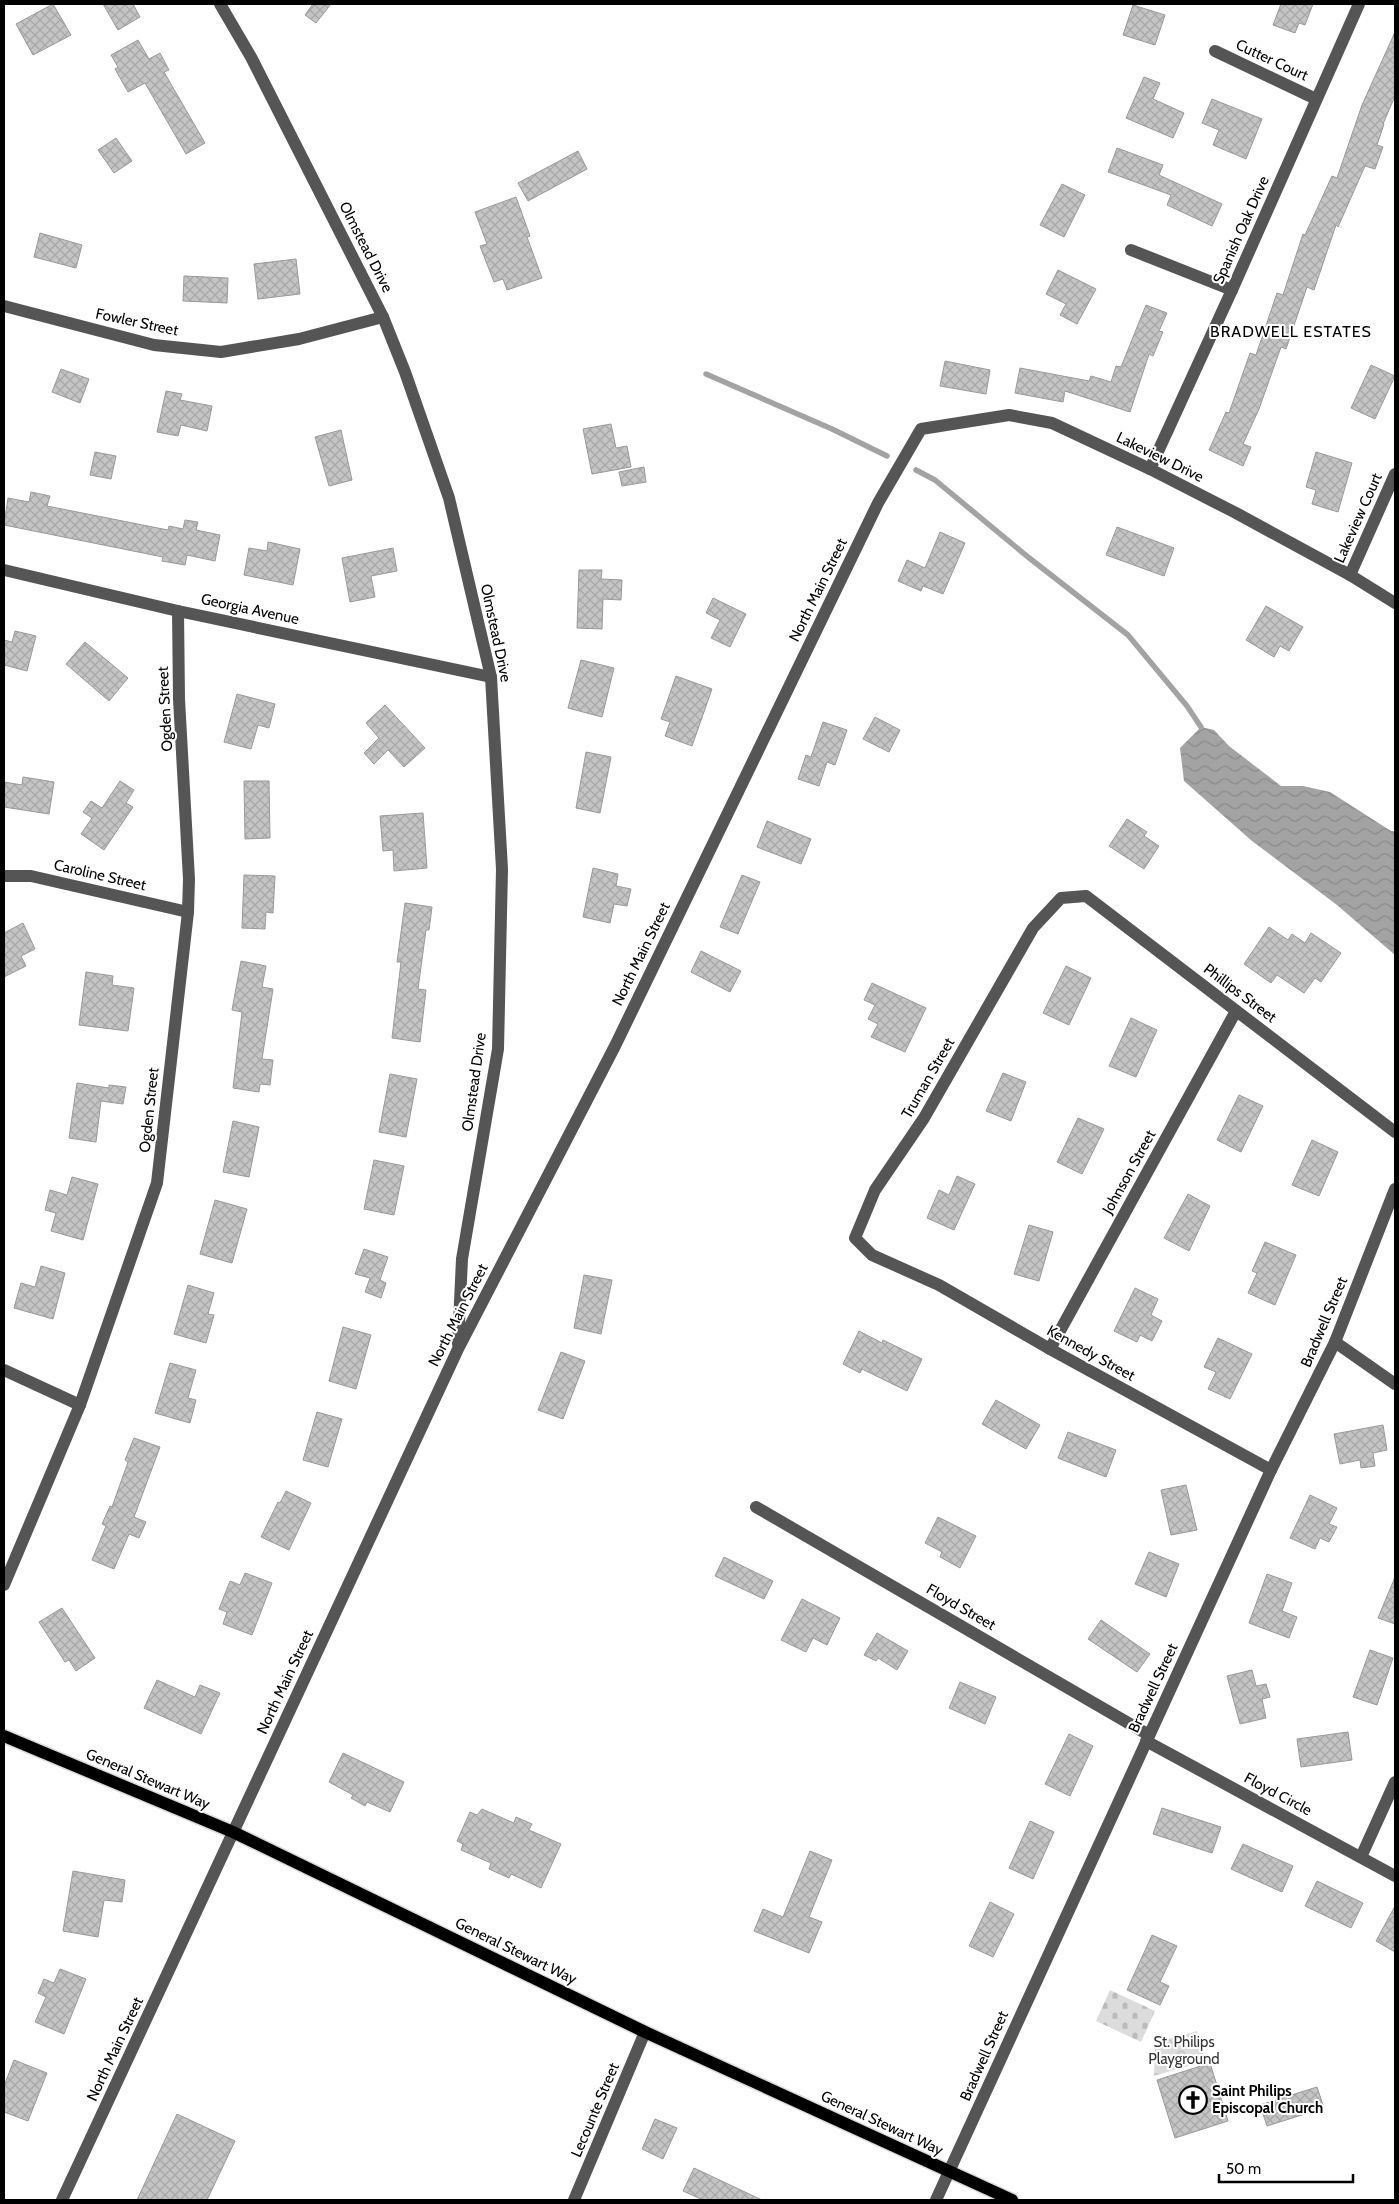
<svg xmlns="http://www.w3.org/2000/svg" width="1399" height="2204" viewBox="0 0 1399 2204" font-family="Cabin,sans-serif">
	<defs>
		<pattern id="cemetery-stones" width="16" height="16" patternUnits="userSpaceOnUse" patternTransform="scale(1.25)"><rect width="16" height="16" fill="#dcdcdc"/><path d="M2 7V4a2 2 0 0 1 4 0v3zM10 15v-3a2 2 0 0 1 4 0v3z" fill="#bbb"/></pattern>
		<pattern id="park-crowns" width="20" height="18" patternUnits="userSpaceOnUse" patternTransform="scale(1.25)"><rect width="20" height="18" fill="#dcdcdc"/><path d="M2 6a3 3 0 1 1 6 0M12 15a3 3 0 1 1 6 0" fill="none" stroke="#bbb"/></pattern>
		<pattern id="water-waves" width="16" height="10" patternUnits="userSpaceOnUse" patternTransform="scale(1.25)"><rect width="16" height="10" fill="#a3a3a3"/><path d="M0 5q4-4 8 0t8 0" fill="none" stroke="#8b8b8b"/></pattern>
		<pattern id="building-cross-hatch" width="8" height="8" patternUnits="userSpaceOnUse" patternTransform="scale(1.25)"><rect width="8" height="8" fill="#c4c4c4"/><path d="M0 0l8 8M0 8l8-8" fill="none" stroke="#a7a7a7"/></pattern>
	</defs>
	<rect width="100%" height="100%" fill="#fff"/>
	<polygon fill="url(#cemetery-stones)" points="1110,1990 1155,2011 1141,2042 1096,2021"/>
	<polygon fill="url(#park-crowns)" points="1197,2031 1205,2061 1154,2076 1155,2043"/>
	<polygon fill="url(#water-waves)" points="1201,727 1214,730 1229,746 1281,786 1303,786 1330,792 1391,831 1395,831 1395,955 1337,905 1252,841 1184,781 1180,748"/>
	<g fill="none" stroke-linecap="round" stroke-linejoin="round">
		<g stroke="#a3a3a3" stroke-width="5.5">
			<polyline points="706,374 832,429 887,456"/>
			<polyline points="916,470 935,480 1028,557 1128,635 1187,706 1201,727"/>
		</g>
	</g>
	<g fill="url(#building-cross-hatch)" stroke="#999">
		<polygon points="53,4 71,35 33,55 16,24"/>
		<polygon points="103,4 133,4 140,17 118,30"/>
		<polygon points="313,4 331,4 316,23 305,15"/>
		<polygon points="1281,4 1313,4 1305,25 1299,23 1295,33 1273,25"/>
		<polygon points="1133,5 1165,15 1155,45 1123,35"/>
		<polygon points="1395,32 1395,96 1383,124 1384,124 1377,145 1383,147 1375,169 1365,166 1338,227 1336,225 1314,290 1307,287 1286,349 1281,347 1259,409 1243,444 1251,447 1243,466 1209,450 1226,412 1229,413 1250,353 1256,355 1277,293 1283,295 1303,234 1305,235 1332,176 1337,178 1362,105"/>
		<polygon points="138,40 149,59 160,53 169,70 164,72 205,143 186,154 145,83 128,92 115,69 118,67 111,55"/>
		<polygon points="1144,77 1160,83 1153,99 1184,113 1173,138 1126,118"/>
		<polygon points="1212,99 1262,119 1246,159 1213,145 1219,130 1202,123"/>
		<polygon points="116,138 132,161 114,173 98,150"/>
		<polygon points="1117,148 1163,165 1159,175 1222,204 1212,226 1167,205 1171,195 1108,172"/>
		<polygon points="578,151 587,169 528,201 518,183"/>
		<polygon points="1062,184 1085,195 1064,237 1040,225"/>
		<polygon points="516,197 530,236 527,237 542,278 507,290 503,279 494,282 480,246 487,244 475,212"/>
		<polygon points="40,233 82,245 76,268 34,257"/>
		<polygon points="296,259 300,294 258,299 254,264"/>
		<polygon points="1058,270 1096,289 1077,324 1060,315 1066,304 1046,294"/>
		<polygon points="184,276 228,278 227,303 183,301"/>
		<polygon points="1146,305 1167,313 1159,331 1163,332 1153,356 1149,354 1130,412 1065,391 1063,402 1015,393 1020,368 1089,381 1091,376 1111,382 1116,366 1121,367"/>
		<polygon points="945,361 990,370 986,394 940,386"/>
		<polygon points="1371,365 1395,376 1375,419 1351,408"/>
		<polygon points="61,369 89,379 80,403 52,392"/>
		<polygon points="166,391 182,394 180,400 212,406 207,431 181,425 178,436 157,432"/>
		<polygon points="611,424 616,448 627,446 631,467 592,474 583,429"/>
		<polygon points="341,430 352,480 329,486 315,437"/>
		<polygon points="95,452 116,456 111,479 90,475"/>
		<polygon points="1316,452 1352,463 1338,512 1312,504 1316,490 1306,487"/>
		<polygon points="644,467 646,482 622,486 619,472"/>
		<polygon points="31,492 50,496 47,506 168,530 169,526 183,529 185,520 198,522 196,530 220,535 215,561 187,555 185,565 162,561 163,557 4,525 8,498 29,502"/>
		<polygon points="1117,527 1174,548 1164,576 1106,555"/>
		<polygon points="940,532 965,543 943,594 923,586 921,591 898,581 907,560 925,568"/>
		<polygon points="268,542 300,549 293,585 244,575 249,548 267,551"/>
		<polygon points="393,548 397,571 371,576 375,597 350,602 342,558"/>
		<polygon points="579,570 602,570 601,579 622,580 621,600 603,599 602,629 577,628"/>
		<polygon points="713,598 746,614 730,647 711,638 720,620 706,613"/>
		<polygon points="1266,606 1303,627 1289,651 1280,646 1274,657 1246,640"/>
		<polygon points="15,631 36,636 27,671 4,665 4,640 12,642"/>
		<polygon points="85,642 128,678 109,701 66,664"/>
		<polygon points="581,660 614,668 602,717 568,708"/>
		<polygon points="676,676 712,689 692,746 665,736 670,722 661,719"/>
		<polygon points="237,694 275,704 269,728 258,725 251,749 224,742"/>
		<polygon points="385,705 425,748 404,767 388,750 374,764 364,753 379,738 366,723"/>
		<polygon points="875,717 900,730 889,752 863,739"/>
		<polygon points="823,722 847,730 835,765 827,762 819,786 798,779 806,755 811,757"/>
		<polygon points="586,752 611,757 600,813 576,808"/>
		<polygon points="23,777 54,782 49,814 4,807 4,782 22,785"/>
		<polygon points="120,781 134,790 126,803 133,807 104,850 81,834 92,818 83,812 91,801 102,808"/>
		<polygon points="244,781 269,781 270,838 245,839"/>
		<polygon points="423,813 427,868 394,871 393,850 383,851 380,816"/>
		<polygon points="1127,819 1147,832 1144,836 1159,846 1144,869 1109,846"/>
		<polygon points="767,821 811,839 801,864 757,847"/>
		<polygon points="593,868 618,874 616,886 631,889 627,906 614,904 610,923 583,917"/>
		<polygon points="244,875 275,876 273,913 266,912 265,929 242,928"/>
		<polygon points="742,875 760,882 738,934 720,927"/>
		<polygon points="405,903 432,907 429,930 426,930 418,989 426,990 420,1042 392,1038 401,962 397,962"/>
		<polygon points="23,923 35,949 21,956 26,966 4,977 4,933"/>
		<polygon points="1269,927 1288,940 1292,934 1305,943 1311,933 1341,953 1321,982 1315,978 1304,993 1277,975 1271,983 1244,964"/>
		<polygon points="701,951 741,971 730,992 691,972"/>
		<polygon points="241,961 266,966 262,987 273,989 262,1059 273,1060 270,1085 260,1084 259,1092 233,1088 242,1012 232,1010"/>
		<polygon points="1066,966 1091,978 1069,1025 1043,1013"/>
		<polygon points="86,972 113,976 112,985 134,988 128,1031 79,1025"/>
		<polygon points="872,983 926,1008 905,1052 871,1037 878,1024 868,1019 875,1005 864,1000"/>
		<polygon points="1131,1018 1157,1030 1136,1077 1109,1066"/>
		<polygon points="1003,1073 1026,1082 1011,1121 986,1111"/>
		<polygon points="390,1074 417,1079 406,1137 379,1132"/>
		<polygon points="77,1083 109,1088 109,1085 126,1087 123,1104 101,1101 96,1142 69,1138"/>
		<polygon points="1239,1095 1263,1106 1241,1152 1217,1140"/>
		<polygon points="1078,1118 1104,1129 1082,1174 1057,1162"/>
		<polygon points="233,1121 259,1127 249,1177 223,1172"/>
		<polygon points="1312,1140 1338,1152 1319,1196 1292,1185"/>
		<polygon points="374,1160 404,1166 394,1215 364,1209"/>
		<polygon points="957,1176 975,1184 954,1230 927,1218 939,1190 949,1195"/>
		<polygon points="72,1177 98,1184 83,1240 51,1231 56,1213 45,1210 50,1190 67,1195"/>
		<polygon points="1188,1194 1210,1206 1189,1251 1164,1238"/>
		<polygon points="215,1200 247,1209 232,1263 200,1254"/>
		<polygon points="1029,1225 1053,1232 1039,1281 1014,1274"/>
		<polygon points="1265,1242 1296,1255 1275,1305 1248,1293 1257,1273 1252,1271"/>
		<polygon points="364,1249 388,1257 380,1280 386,1283 381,1298 365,1292 370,1278 355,1274"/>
		<polygon points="41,1266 65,1273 53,1319 14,1308 21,1283 35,1287"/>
		<polygon points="584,1275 612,1280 601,1334 574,1328"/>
		<polygon points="188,1285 214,1293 208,1314 214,1315 206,1343 174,1334"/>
		<polygon points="1135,1288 1158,1299 1151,1315 1162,1321 1152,1341 1140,1335 1137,1342 1114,1331"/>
		<polygon points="343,1327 371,1335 356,1389 329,1381"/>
		<polygon points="859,1331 882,1343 883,1340 922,1359 907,1391 862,1369 860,1373 843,1364"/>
		<polygon points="1218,1338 1252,1354 1230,1399 1208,1389 1216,1372 1204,1367"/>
		<polygon points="561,1352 585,1361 563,1419 538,1410"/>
		<polygon points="170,1363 196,1370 188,1398 196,1400 190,1423 155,1413"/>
		<polygon points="996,1400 1040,1425 1026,1449 982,1424"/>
		<polygon points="317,1412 342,1419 328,1467 303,1460"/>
		<polygon points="1383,1425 1387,1450 1373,1453 1375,1466 1361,1468 1360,1460 1340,1464 1334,1434"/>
		<polygon points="1068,1432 1116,1450 1106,1477 1058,1458"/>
		<polygon points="134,1438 160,1447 134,1517 146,1522 139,1538 129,1534 114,1569 92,1560 106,1526 102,1524 110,1506 112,1507 128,1462 125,1460"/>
		<polygon points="1186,1485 1197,1530 1171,1535 1161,1490"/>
		<polygon points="286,1491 311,1503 289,1550 261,1537 278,1502 280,1503"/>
		<polygon points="1310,1495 1337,1508 1329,1524 1337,1527 1329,1542 1320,1538 1315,1549 1290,1538"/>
		<polygon points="938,1517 976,1536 960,1568 940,1557 942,1552 925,1543"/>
		<polygon points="1149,1552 1179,1564 1166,1597 1135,1584"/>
		<polygon points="724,1557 773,1581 764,1599 715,1576"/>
		<polygon points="245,1573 272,1583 252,1635 223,1624 227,1612 219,1609 230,1581 240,1585"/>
		<polygon points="1267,1574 1292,1583 1282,1611 1297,1617 1289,1638 1249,1623"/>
		<polygon points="1395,1577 1395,1624 1378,1618"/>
		<polygon points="802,1599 840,1618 827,1645 813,1638 806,1652 781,1640"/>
		<polygon points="62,1608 95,1658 76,1671 69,1660 65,1662 39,1622"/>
		<polygon points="1101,1620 1150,1654 1137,1672 1088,1639"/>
		<polygon points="877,1633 908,1651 897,1670 878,1658 876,1661 864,1655"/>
		<polygon points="1370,1650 1393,1658 1377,1705 1353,1697"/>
		<polygon points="1252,1670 1256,1686 1266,1684 1270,1697 1262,1699 1266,1718 1240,1724 1227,1676"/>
		<polygon points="157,1680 195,1697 200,1685 220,1693 201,1734 144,1708"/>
		<polygon points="960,1682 996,1697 985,1724 949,1708"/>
		<polygon points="1348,1732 1352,1760 1301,1767 1297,1739"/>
		<polygon points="1069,1734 1093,1746 1070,1796 1045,1784"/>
		<polygon points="343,1753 404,1782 390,1812 367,1802 365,1806 351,1798 353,1795 329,1782"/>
		<polygon points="1162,1808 1221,1827 1212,1853 1153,1834"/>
		<polygon points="482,1809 514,1823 516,1817 532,1824 529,1830 561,1844 541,1888 511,1874 509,1878 489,1869 491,1863 461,1850 463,1844 457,1841 470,1812 477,1815"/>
		<polygon points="1030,1821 1054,1832 1033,1879 1009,1868"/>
		<polygon points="1243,1844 1293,1866 1282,1892 1231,1869"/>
		<polygon points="810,1851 832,1860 809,1917 822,1922 809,1953 754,1931 763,1909 783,1917"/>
		<polygon points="73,1871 125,1880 122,1902 104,1900 98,1937 63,1931"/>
		<polygon points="1317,1881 1363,1903 1351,1928 1305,1906"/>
		<polygon points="990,1902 1014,1914 993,1957 969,1946"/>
		<polygon points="1395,1906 1395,1952 1376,1941"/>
		<polygon points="1152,1935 1177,1946 1160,1982 1169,1986 1160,2005 1127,1990"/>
		<polygon points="60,1969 86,1979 64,2034 35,2022 46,1997 38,1993 44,1979 54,1983"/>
		<polygon points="14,2060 47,2073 28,2121 4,2112 4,2086"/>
		<polygon points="1210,2063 1228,2121 1175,2138 1157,2080"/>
		<polygon points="1317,2087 1324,2108 1267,2126 1260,2105"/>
		<polygon points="177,2114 235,2141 207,2200 137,2200"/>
		<polygon points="655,2119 677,2128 663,2159 642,2149"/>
		<polygon points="694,2168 762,2200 703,2200 683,2191"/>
	</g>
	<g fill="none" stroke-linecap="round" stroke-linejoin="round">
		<defs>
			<polyline id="major" points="4,1736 233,1832 645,2032 1012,2200"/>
		</defs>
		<use href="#major" stroke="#dbdbdb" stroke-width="15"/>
		<g stroke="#555" stroke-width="12">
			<polyline points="220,4 251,57 383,317 405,372 449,498 491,677 502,869 498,1049 462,1259 458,1344"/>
			<polyline points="1215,51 1316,99"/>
			<polyline points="1131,250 1232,290"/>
			<polyline points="4,306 154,345 221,352 299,339 383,317"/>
			<polyline points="1150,469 1232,290 1359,4"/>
			<polyline points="4,570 178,611 491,677"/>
			<polyline points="1350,575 1395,474"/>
			<polyline points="4,876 31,876 188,912"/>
			<polyline points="1335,1342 1395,1384"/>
			<polyline points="1050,1349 1236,1011"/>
			<polyline points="4,1370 80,1405"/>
			<polyline points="1271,1470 1050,1349 939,1285 872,1255 855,1238 875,1190 924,1118 1033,928 1061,898 1086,896 1395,1132"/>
			<polyline points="756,1507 1149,1735"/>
			<polyline points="4,1585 80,1405 157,1183 188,912 189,879 179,699 178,611"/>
			<polyline points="1146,1741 1395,1876"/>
			<polyline points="1361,1857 1395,1782"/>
			<polyline points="62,2200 458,1349 615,1046 878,503 921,429 1009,415 1052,423 1150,469 1236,513 1350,575 1395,603"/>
			<polyline points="574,2200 645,2032"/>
			<polyline points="936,2200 1271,1470 1335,1342 1395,1189"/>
		</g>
		<use href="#major" stroke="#000" stroke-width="12"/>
	</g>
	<defs>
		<symbol id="church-ring" viewBox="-11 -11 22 22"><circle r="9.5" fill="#fff" stroke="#000" stroke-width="1.5"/><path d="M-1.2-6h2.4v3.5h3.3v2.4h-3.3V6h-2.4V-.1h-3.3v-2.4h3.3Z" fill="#000"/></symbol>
	</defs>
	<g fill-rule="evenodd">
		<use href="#church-ring" x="1177" y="2084" width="32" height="32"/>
	</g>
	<g text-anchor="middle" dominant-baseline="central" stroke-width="4" stroke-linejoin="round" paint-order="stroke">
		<g font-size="15" fill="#000" stroke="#fff">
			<text transform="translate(1272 60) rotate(25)">Cutter Court</text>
			<text transform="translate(1241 230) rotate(-66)">Spanish Oak Drive</text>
			<text transform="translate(366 247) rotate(63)">Olmstead Drive</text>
			<text transform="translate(137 322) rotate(12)">Fowler Street</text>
			<text transform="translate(1160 457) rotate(26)">Lakeview Drive</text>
			<text transform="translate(1358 518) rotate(-66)">Lakeview Court</text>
			<text transform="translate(818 590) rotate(-64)">North Main Street</text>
			<text transform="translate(250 609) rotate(12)">Georgia Avenue</text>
			<text transform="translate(496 633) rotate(78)">Olmstead Drive</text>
			<text transform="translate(165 709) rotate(-93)">Ogden Street</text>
			<text transform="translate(100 875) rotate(13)">Caroline Street</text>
			<text transform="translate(641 954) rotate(-64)">North Main Street</text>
			<text transform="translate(1240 993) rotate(37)">Phillips Street</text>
			<text transform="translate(928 1078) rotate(-60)">Truman Street</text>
			<text transform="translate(474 1082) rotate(-82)">Olmstead Drive</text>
			<text transform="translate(149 1110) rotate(-84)">Ogden Street</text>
			<text transform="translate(1129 1172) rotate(-61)">Johnson Street</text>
			<text transform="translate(458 1315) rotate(-63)">North Main Street</text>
			<text transform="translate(1324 1322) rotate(-67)">Bradwell Street</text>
			<text transform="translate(1091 1353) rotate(29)">Kennedy Street</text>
			<text transform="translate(961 1607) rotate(30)">Floyd Street</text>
			<text transform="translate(285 1682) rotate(-65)">North Main Street</text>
			<text transform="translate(1153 1688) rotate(-65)">Bradwell Street</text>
			<text transform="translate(148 1779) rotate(23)">General Stewart Way</text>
			<text transform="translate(1278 1794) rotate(28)">Floyd Circle</text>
			<text transform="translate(516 1951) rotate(26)">General Stewart Way</text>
			<text transform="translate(115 2049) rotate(-65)">North Main Street</text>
			<text transform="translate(984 2056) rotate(-66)">Bradwell Street</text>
			<text transform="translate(595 2110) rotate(-67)">Lecounte Street</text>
			<text transform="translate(882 2123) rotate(25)">General Stewart Way</text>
		</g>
		<g font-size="15" fill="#333" stroke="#fff">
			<text x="1184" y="2042">St. Philips<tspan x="1184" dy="17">Playground</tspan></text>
		</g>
		<g font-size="15" font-weight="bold" fill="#000" stroke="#fff" text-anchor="start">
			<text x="1212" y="2091">Saint Philips<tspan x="1212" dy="17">Episcopal Church</tspan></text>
		</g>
		<g font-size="16" letter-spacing="1" fill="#000" stroke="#fff">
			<text x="1291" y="331">BRADWELL ESTATES</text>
		</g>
	</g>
	<rect width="1399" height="2204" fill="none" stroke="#000000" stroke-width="10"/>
	<path d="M1219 2174v8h134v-8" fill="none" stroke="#000000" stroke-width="2.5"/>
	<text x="1226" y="2174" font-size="15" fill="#000000" stroke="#ffffff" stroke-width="4" paint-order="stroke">50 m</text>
</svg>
